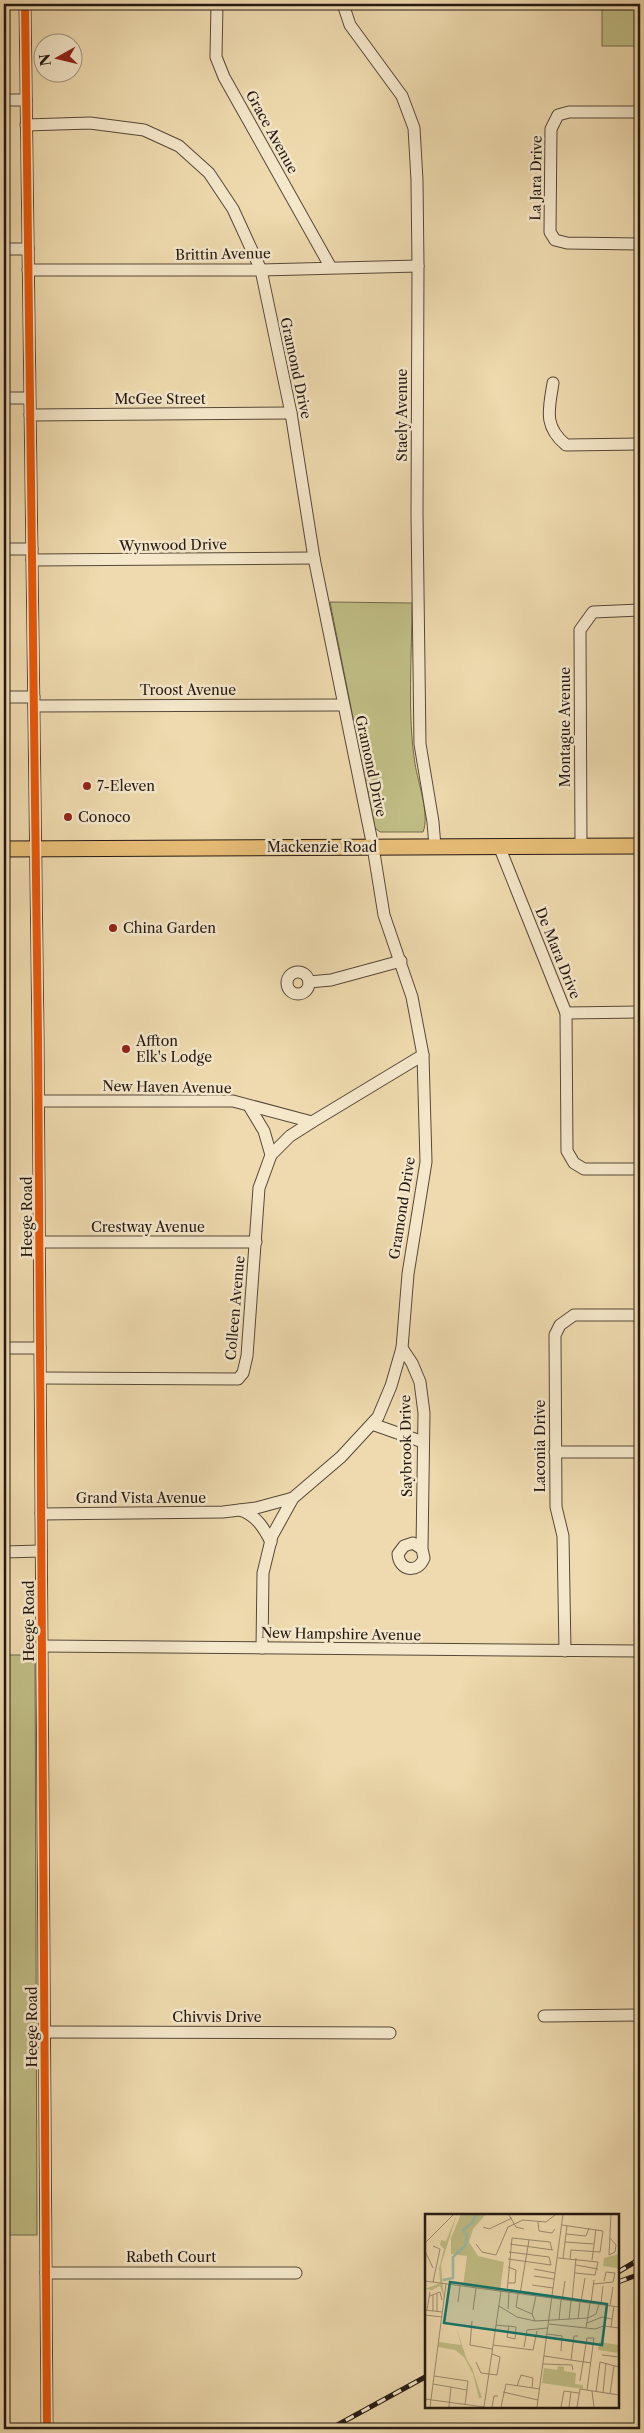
<svg xmlns="http://www.w3.org/2000/svg" width="644" height="2433" viewBox="0 0 644 2433" font-family="'Libre Caslon Text',serif">
	<rect width="100%" height="100%" fill="#eedaae"/>
	<filter id="stains"><feTurbulence type="fractalNoise" baseFrequency=".004" numOctaves="4"/><feColorMatrix values="0 0 0 0 .2 0 0 0 0 .09 0 0 0 0 .02 0 0 0 .5 -.17"/></filter>
	<radialGradient id="worn" r=".72"><stop offset=".6" stop-color="#630" stop-opacity="0"/><stop offset="1" stop-color="#630" stop-opacity=".3"/></radialGradient>
	<g fill="#c0bd85" stroke="#726a4c">
		<rect x="602" y="4" width="38" height="42"/>
		<path d="M330 602 412 603C412 654 407 715 415 764 418 782 430 816 423 832H380L375 828Z"/>
		<polygon points="4,1655 35,1655 37,2235 4,2235"/>
	</g>
	<g fill="none" stroke-linecap="round" stroke-linejoin="round">
		<defs>
			<g id="minor">
				<polyline points="25,4 38,1037 47,2429"/>
				<polyline points="217,4 216,57 224,77 330,266"/>
				<polyline points="343,4 350,25 402,96 414,128 417,180 418,266 417,514 420,744 433,822 435,847"/>
				<polyline points="4,100 26,100"/>
				<polyline points="640,112 569,112 558,115 551,129 550,232 555,240 567,243 640,244"/>
				<polyline points="26,125 90,123 144,130 179,146 209,173 233,209 261,270 291,413 314,558 373,847 384,915 412,997 423,1055 426,1162 408,1274 402,1348 391,1386 378,1417 341,1457 293,1498 272,1536 263,1573 262,1648"/>
				<polyline points="4,249 28,249"/>
				<polyline points="28,270 261,270 418,266"/>
				<path d="M553 383C549 409 543 426 566 445L640 444"/>
				<polyline points="4,398 29,398"/>
				<polyline points="30,415 291,413"/>
				<polyline points="4,549 32,549"/>
				<polyline points="32,560 314,558"/>
				<polyline points="4,697 34,697"/>
				<polyline points="34,706 342,705"/>
				<polyline points="499,846 566,1013 567,1151 574,1163 584,1169 640,1169"/>
				<polyline points="581,846 580,630 593,612 640,610"/>
				<circle cx="298" cy="983" r="11"/>
				<polyline points="309,982 331,980 401,961"/>
				<polyline points="566,1013 640,1012"/>
				<polyline points="39,1101 233,1101 312,1122"/>
				<polyline points="249,1106 264,1131 271,1155"/>
				<polyline points="40,1242 256,1242"/>
				<polyline points="4,1348 40,1348"/>
				<path d="M402 1348 412 1363 420 1382 424 1413 422 1549 424 1558C418 1574 399 1571 398 1554L404 1546 413 1543 422 1549"/>
				<polyline points="41,1378 238,1379 243,1373 247,1356 259,1188 271,1155 290,1136 312,1122 423,1055"/>
				<polyline points="372,1424 423,1442"/>
				<polyline points="555,1452 640,1452"/>
				<path d="M240 1510C256 1515 264 1528 271 1542"/>
				<polyline points="41,1514 223,1512 256,1508 293,1498"/>
				<polyline points="4,1552 41,1551"/>
				<polyline points="42,1646 640,1651"/>
				<polyline points="565,1651 563,1536 556,1507 555,1335 560,1325 574,1315 640,1315"/>
				<polyline points="544,2016 640,2015"/>
				<polyline points="44,2032 390,2033"/>
				<polyline points="46,2273 296,2273"/>
			</g>
			<polyline id="major" points="4,849 640,846"/>
		</defs>
		<use href="#minor" stroke="#564839" stroke-width="13"/>
		<use href="#major" stroke="#241812" stroke-width="17"/>
		<use href="#minor" stroke="#f4e7ca" stroke-width="11"/>
		<use href="#major" stroke="#e7bd77" stroke-width="15"/>
		<defs>
			<g id="rail">
				<polyline points="618,2272 640,2259"/>
				<polyline points="618,2282 640,2274"/>
				<polyline points="330,2429 427,2376"/>
			</g>
		</defs>
		<use href="#rail" stroke="#241812" stroke-width="5"/>
		<use href="#rail" stroke="#f4e7ca" stroke-width="3" stroke-dasharray="9" stroke-linecap="butt"/>
		<defs>
			<polyline id="cycleway" points="25,4 38,1037 47,2429"/>
		</defs>
		<use href="#cycleway" stroke="#f4e7ca" stroke-width="11"/>
		<use href="#cycleway" stroke="#e8590c" stroke-width="8"/>
	</g>
	<g fill="#8f2418" stroke="#f4e7ca" stroke-width="2">
		<circle cx="87" cy="786" r="5"/>
		<circle cx="68" cy="817" r="5"/>
		<circle cx="113" cy="928" r="5"/>
		<circle cx="126" cy="1049" r="5"/>
	</g>
	<g text-anchor="middle" dominant-baseline="central" stroke-width="5" stroke-linejoin="round" paint-order="stroke">
		<g font-size="14" fill="#241812" stroke="#f4e7ca">
			<text transform="translate(272 132) rotate(61)">Grace Avenue</text>
			<text transform="translate(536 178) rotate(-89)">La Jara Drive</text>
			<text transform="translate(223 254) rotate(-1)">Brittin Avenue</text>
			<text transform="translate(296 368) rotate(78)">Gramond Drive</text>
			<text x="160" y="399">McGee Street</text>
			<text transform="translate(402 415) rotate(-90)">Staely Avenue</text>
			<text transform="translate(173 545) rotate(-1)">Wynwood Drive</text>
			<text x="188" y="690">Troost Avenue</text>
			<text transform="translate(565 727) rotate(-90)">Montague Avenue</text>
			<text transform="translate(371 766) rotate(78)">Gramond Drive</text>
			<text x="322" y="847">Mackenzie Road</text>
			<text transform="translate(558 953) rotate(68)">De Mara Drive</text>
			<text transform="translate(167 1087) rotate(1)">New Haven Avenue</text>
			<text transform="translate(402 1208) rotate(-81)">Gramond Drive</text>
			<text transform="translate(27 1217) rotate(-90)">Heege Road</text>
			<text x="148" y="1227">Crestway Avenue</text>
			<text transform="translate(235 1308) rotate(-85)">Colleen Avenue</text>
			<text transform="translate(406 1446) rotate(-91)">Saybrook Drive</text>
			<text transform="translate(540 1446) rotate(-90)">Laconia Drive</text>
			<text x="141" y="1498">Grand Vista Avenue</text>
			<text transform="translate(29 1621) rotate(-90)">Heege Road</text>
			<text transform="translate(341 1634) rotate(1)">New Hampshire Avenue</text>
			<text x="217" y="2017">Chivvis Drive</text>
			<text transform="translate(32 2027) rotate(-90)">Heege Road</text>
			<text x="171" y="2257">Rabeth Court</text>
		</g>
		<g font-size="14" fill="#241812" stroke="#f4e7ca" text-anchor="start">
			<text x="97" y="786">7-Eleven</text>
			<text x="78" y="817">Conoco</text>
			<text x="123" y="928">China Garden</text>
			<text x="136" y="1041">Affton<tspan x="136" dy="16">Elk's Lodge</tspan></text>
		</g>
	</g>
	<g transform="translate(425 2214)">
		<rect width="194" height="194" fill="#eedaae"/>
		<path d="M32 0 16 51 19 84 15 72 7 76 0 75 15 69 14 54 19 35 15 31 16 26 21 27ZM36 0H61L48 15 44 28 53 42 79 48 75 77 38 72 42 42 26 40V24ZM194 40V57L192 54 178 52 179 44ZM31 113 42 146 47 154 57 184H54L48 160 39 143 30 136 13 133 14 128 36 131ZM174 128 194 131V139L173 136ZM133 152 139 153V157L151 159 150 170 158 171V175L117 169 119 154 132 156Z" fill="#c0bd85"/>
		<path fill="none" stroke="#9bbba5" stroke-width="2.5" d="M18 66 28 64V43L40 32 42 22 38 16 47 9 51 0"/>
		<path fill="none" stroke="#9d8c70" stroke-width="1" d="M84 1 91 13 99 15M113 8 114 17 127 19 130 15M137 11 178 17 175 38 146 36 145 45M58 13 64 15 87 4M141 20 161 22 164 14M140 28 169 30M0 29 29 0M51 30 57 38 71 41 83 13 98 6 121 8 130 1M85 30 128 36M8 32 15 35 8 68M0 37 8 54M84 38 124 43 126 51M184 41 186 0M184 41 190 38 191 31 185 24M133 44 173 48 170 61 150 59M138 44 142 12M83 45 126 51M167 46 171 15M151 51 173 55M109 55 130 59M109 62 129 65M0 67 194 93M83 69H90L91 56 83 53M169 70 188 68 190 59 181 58 179 67M107 71 128 74M82 78 87 24 125 28 127 36M12 80V98M93 80 91 93 107 100M95 80 104 26M8 81V97M5 82 15 78 17 86M137 86 140 67M147 87 151 44M33 88 35 72M156 88 160 64M166 89 169 66M176 90 178 72M74 92 92 103 110 107 163 104 171 100 174 90M185 92 188 73M83 95 84 79M0 96 17 98M2 96 5 78M48 96 51 74M0 101 17 103M134 105 136 86M144 105 146 87M153 105 155 88M47 107 45 131 67 135M110 107 107 100 111 82M162 109 177 103 187 105M124 110 170 115 179 112 194 114M71 111 80 112H84L91 113 90 125 82 123 84 112M186 113 189 92M161 114 165 89M122 120 137 122 136 137M68 131 108 136 112 117M99 133 102 116 123 114M177 141 194 143M119 142 166 149M146 146 149 122H153M51 148 56 159 72 161 75 143 67 140M118 150 147 151 148 156M9 162 43 167 40 191M155 167 162 124H169L162 176M8 170 42 176M92 172 96 161 108 164 107 174M167 177 169 193M78 178 113 186M171 178 175 148 194 153M178 179 181 149M185 180 189 152M0 185 59 193M5 193 21 70M24 193 26 173M59 193 76 77M67 193 69 182H73M76 193 81 170 115 175M112 193 138 0M136 193 139 177 154 179M144 193 146 178M152 193 155 175 194 181"/>
		<path fill="#0f766e" fill-opacity="0.15" stroke="#0f766e" stroke-width="2.5" d="M25 68 182 90 177 131 19 109Z"/>
		<rect width="194" height="194" fill="none" stroke="#241812" stroke-width="2.5"/>
	</g>
	<rect width="644" height="2433" fill="none" stroke="#eedaae" stroke-width="20"/>
	<rect x="5" y="5" width="634" height="2423" fill="none" stroke="#241812" stroke-width="2.5"/>
	<rect x="10" y="10" width="624" height="2413" fill="none" stroke="#241812"/>
	<g transform="translate(58 58) rotate(262)"><circle r="24" fill="#f4e7ca" stroke="#a19480"/>
	<path d="M0-4L9 19L0 12L-9 19Z" fill="#8f2418"/>
	<text y="-8" font-size="14" font-weight="bold" text-anchor="middle" fill="#241812">N</text>
	</g>
	<rect width="100%" height="100%" filter="url(#stains)"/>
	<rect width="100%" height="100%" fill="url(#worn)"/>
</svg>
